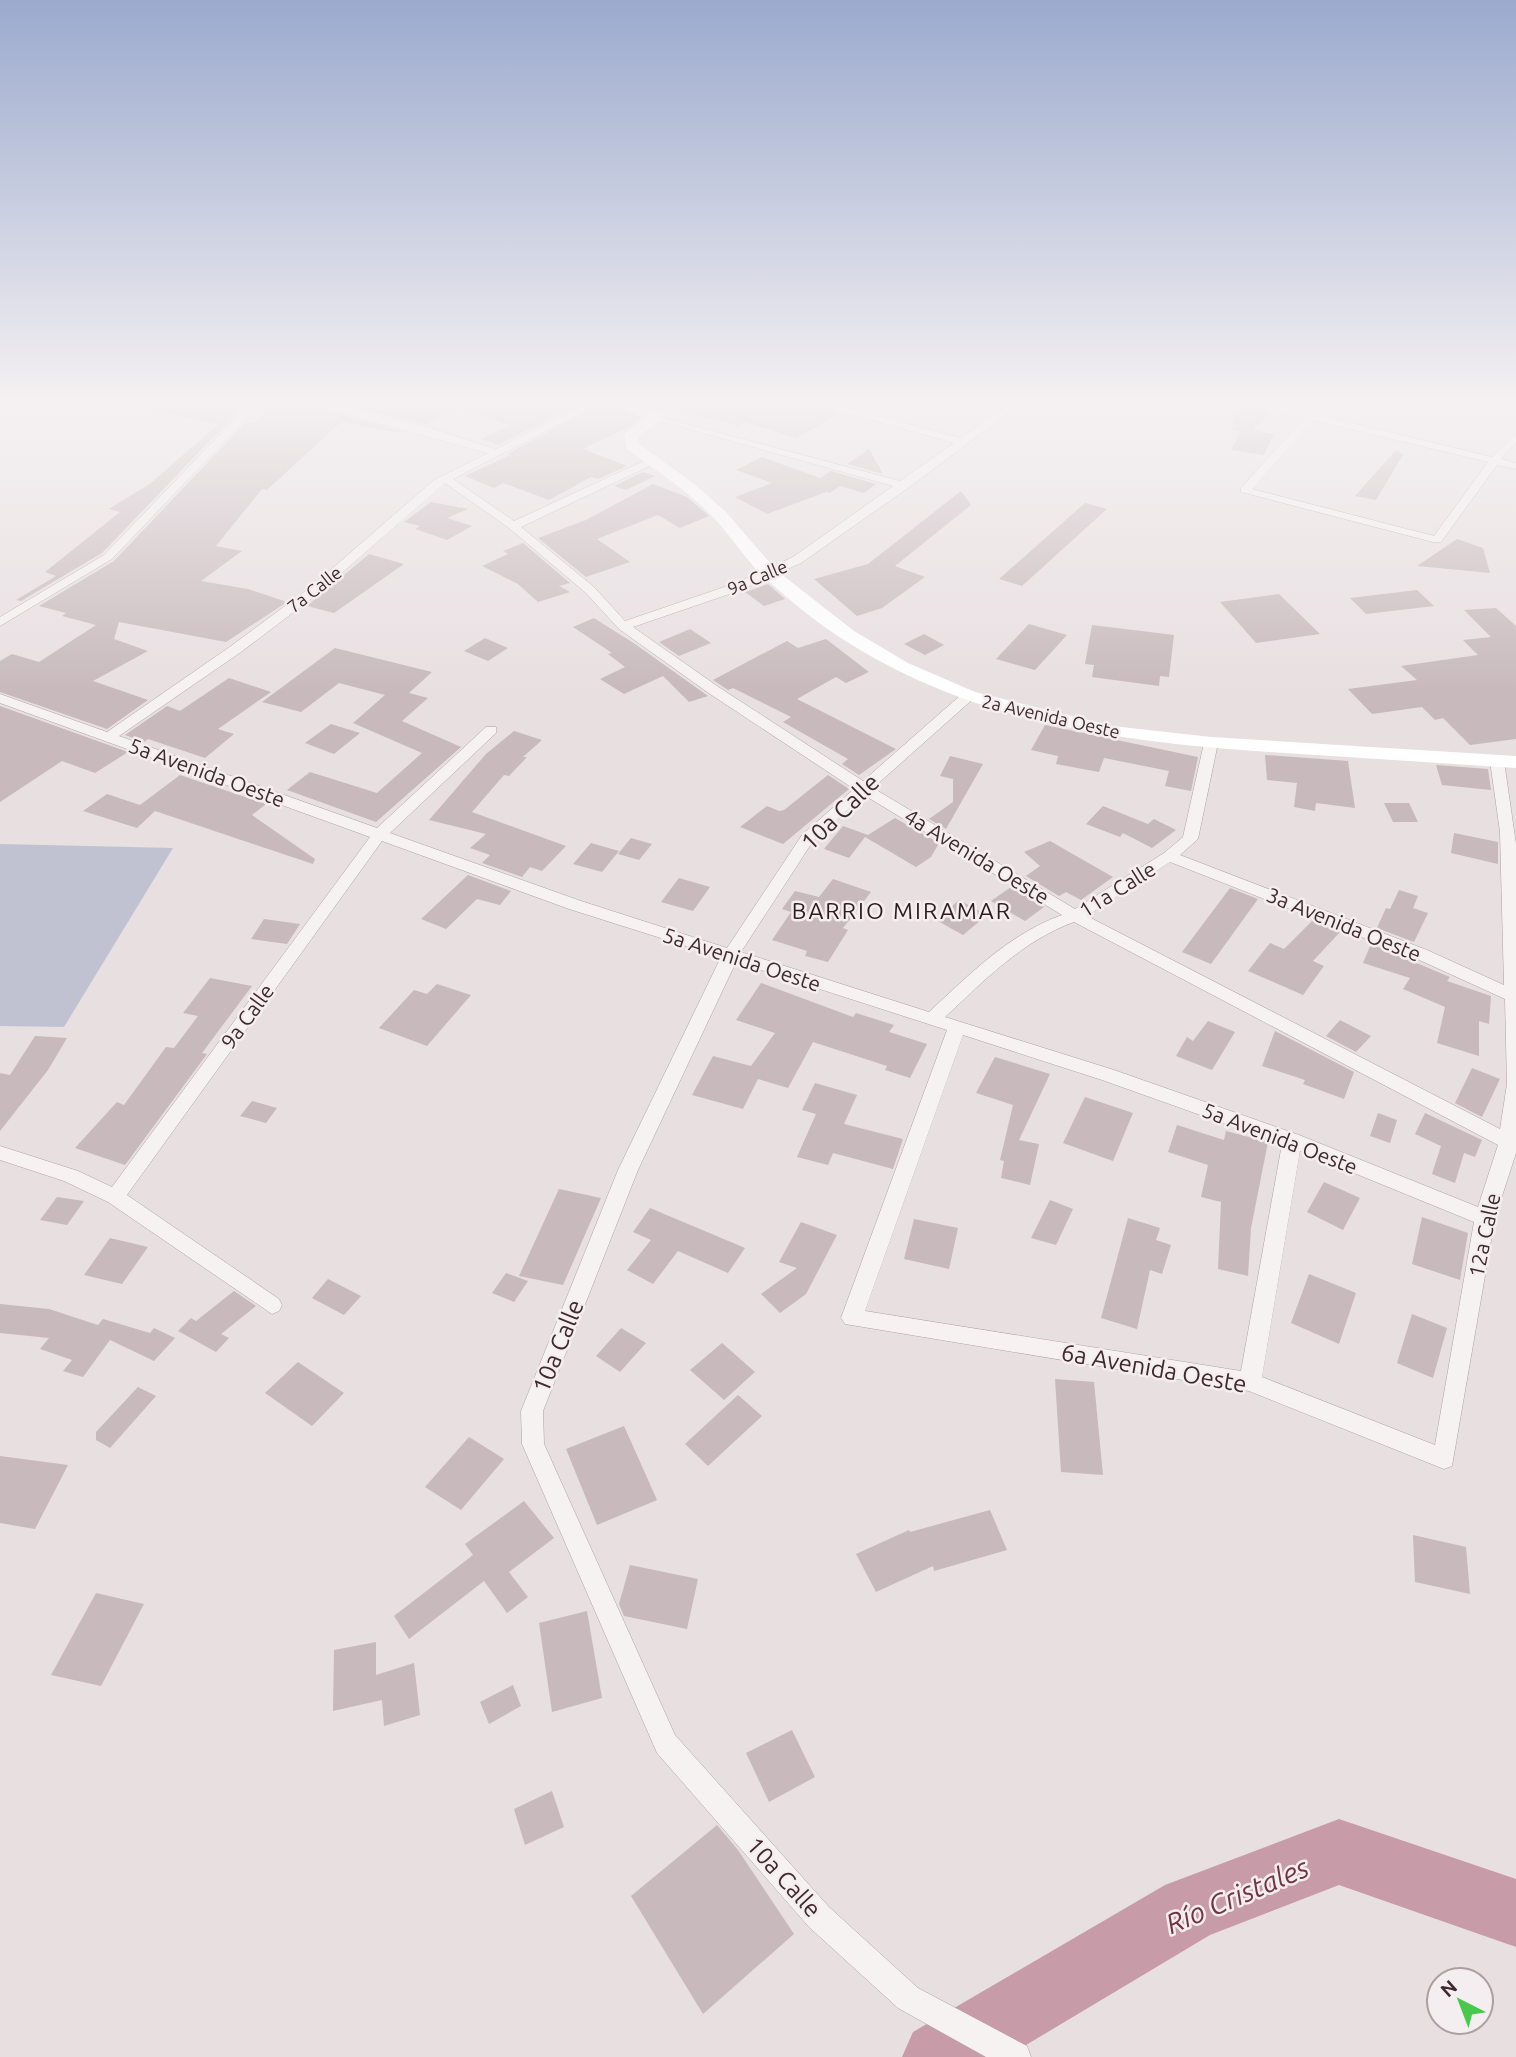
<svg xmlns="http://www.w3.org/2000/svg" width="1516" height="2057" viewBox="0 0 1516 2057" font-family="Ubuntu,sans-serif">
	<rect width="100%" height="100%" fill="#e8dfe1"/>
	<g fill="#c0c2d1">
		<polygon points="132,405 244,405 223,425"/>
		<polygon points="0,844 173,848 64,1027 0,1026"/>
	</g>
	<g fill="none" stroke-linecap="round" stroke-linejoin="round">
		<polygon fill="#c79ba8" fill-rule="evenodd" points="1339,1819 1516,1879 1516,1947 1339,1885 1210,1935 1006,2057 902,2057 913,2032 1165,1885"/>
	</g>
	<g fill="#c7b9bc">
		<polygon points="273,405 309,405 408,434 341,422 267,490 262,489 216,546 242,551 201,581 248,589 287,602 226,642 119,622 114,639 148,651 93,681 148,700 107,729 0,692 0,661 12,654 39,662 96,625 62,616 66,613 39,606 114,561 246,422 254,423"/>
		<polygon points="345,405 578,405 498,445 481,439 509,426 458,406 426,424"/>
		<polygon points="599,405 618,405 641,418 629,427 583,449 627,466 598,479 591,477 549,500 503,483 494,488 465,476 510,455 507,454"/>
		<polygon points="684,405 816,405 839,414 796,438 745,422 738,426 683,411"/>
		<polygon points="1248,405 1272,411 1253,430 1274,434 1264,455 1231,450 1240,432 1232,430 1234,418"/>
		<polygon points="224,419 230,420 102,553 21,601 16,600 56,576 45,572 120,512 109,509 151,483"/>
		<polygon points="869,449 883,474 847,464"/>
		<polygon points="1396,450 1403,455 1376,500 1355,496"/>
		<polygon points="762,457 820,478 831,471 876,484 864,493 840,486 830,493 826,492 767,514 735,497 772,483 736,470"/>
		<polygon points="643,472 655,476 626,490 614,486"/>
		<polygon points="653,484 687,497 709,516 680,528 658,515 597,539 630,562 586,577 538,538 586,520"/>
		<polygon points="961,491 971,505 895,566 925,577 882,608 857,616 814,579 868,564"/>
		<polygon points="431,502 468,509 447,518 472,526 447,540 415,529 420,526 404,522"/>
		<polygon points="1085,503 1107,509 1022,586 999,579"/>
		<polygon points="1457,539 1483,548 1490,573 1417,566"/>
		<polygon points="523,543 570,583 559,586 570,592 538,602 518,584 482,566 508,554 503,551"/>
		<polygon points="369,554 404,564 334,613 307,606"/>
		<polygon points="768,584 785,599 764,606 745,592"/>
		<polygon points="1417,590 1434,606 1366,614 1350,598"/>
		<polygon points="1279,594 1320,634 1256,643 1220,602"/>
		<polygon points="1496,608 1516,626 1516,739 1470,745 1443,718 1435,720 1422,707 1372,714 1348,689 1417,680 1401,666 1478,655 1463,640 1491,637 1464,610"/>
		<polygon points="594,618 635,644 708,696 689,702 663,676 624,694 600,679 625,667 608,654 612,653 573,627"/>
		<polygon points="1029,624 1067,635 1035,670 996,659"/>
		<polygon points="1092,625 1174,635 1169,677 1160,676 1159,686 1092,677 1094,665 1085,664"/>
		<polygon points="690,629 711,643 679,656 659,642"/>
		<polygon points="924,634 944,645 925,655 904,644"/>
		<polygon points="485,638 508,648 488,661 464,651"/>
		<polygon points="826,639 869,672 846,683 836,677 797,699 896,749 859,775 842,764 848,759 783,722 791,717 733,688 728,690 713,680 787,641 798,648"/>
		<polygon points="335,648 432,672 409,693 428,698 402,721 461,747 376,822 287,790 310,772 377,793 422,753 353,723 385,695 339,683 301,712 262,702"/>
		<polygon points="229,678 271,692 218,729 234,734 205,758 148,739 144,742 125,735 167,706 180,711"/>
		<polygon points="0,706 128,752 95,773 62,761 0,802"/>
		<polygon points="331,724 360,733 334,754 305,743"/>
		<polygon points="1045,725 1198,757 1191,791 1165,786 1169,771 1104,758 1099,772 1056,764 1058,756 1031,750"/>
		<polygon points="514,731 542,740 523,757 527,757 509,776 504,775 472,812 566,846 542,871 530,867 522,877 482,863 490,855 470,848 486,834 429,820 486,754"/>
		<polygon points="1265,755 1348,761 1355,808 1316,803 1315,811 1294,807 1297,783 1267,780"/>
		<polygon points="950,756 983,764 946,829 929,819 953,802 953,779 940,776"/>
		<polygon points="1436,765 1488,769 1491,790 1442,785"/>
		<polygon points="180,775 266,804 252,815 315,859 313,864 155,811 137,828 83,811 107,794 146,807 140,805"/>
		<polygon points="828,775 849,789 783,844 740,827 767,806 779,811 784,810"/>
		<polygon points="1384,803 1409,803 1418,822 1393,822"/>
		<polygon points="1103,806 1148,824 1154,819 1176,830 1152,848 1123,833 1120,837 1086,824"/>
		<polygon points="895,818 939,843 931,857 916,867 865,837 849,858 824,849 843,826 868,835"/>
		<polygon points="1454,833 1498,842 1498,864 1451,853"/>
		<polygon points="631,838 652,844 639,860 618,854"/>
		<polygon points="1050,841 1113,877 1081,900 1066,892 1059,896 1026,876 1040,866 1024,852"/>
		<polygon points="591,843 619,851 602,872 573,864"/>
		<polygon points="468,875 511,891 500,905 477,899 446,929 421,919"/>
		<polygon points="679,878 710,887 693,911 661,902"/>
		<polygon points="833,879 871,892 843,928 848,930 828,962 805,956 807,951 772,940 791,912 782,909 795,891 819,897"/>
		<polygon points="1011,887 1044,907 1025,921 991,901"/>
		<polygon points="1230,888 1258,899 1211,964 1182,952"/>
		<polygon points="1399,890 1418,896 1413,908 1428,913 1414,942 1377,928 1386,908 1390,909"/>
		<polygon points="959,900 987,915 963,935 936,920"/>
		<polygon points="264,919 300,924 287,944 251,939"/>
		<polygon points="1312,921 1340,932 1313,961 1324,966 1303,995 1248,971 1270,943 1284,949"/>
		<polygon points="1371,944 1450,977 1447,981 1491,996 1489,1024 1479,1021 1479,1056 1437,1043 1445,1007 1403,989 1410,978 1363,963"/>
		<polygon points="210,978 252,986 202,1053 207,1054 128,1161 125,1165 75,1148 117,1102 124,1105 166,1047 174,1048 198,1016 183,1013"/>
		<polygon points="761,983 853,1017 856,1013 894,1025 889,1032 927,1044 910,1078 885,1070 887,1066 813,1042 788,1088 758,1079 743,1109 692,1095 713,1056 751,1066 775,1033 736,1020"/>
		<polygon points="437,984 471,995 427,1046 379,1028 414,990 427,994"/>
		<polygon points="1340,1020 1371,1036 1356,1052 1326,1036"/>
		<polygon points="1208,1021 1235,1032 1212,1070 1176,1056 1187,1037 1193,1041"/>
		<polygon points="1275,1031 1354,1072 1344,1099 1303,1084 1305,1080 1262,1066"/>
		<polygon points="35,1036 67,1038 48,1070 0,1131 0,1073 10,1075"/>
		<polygon points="995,1057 1050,1074 1019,1140 1039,1144 1030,1185 1001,1178 1004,1161 1000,1160 1013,1105 976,1093"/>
		<polygon points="1472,1068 1500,1079 1482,1117 1455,1103"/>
		<polygon points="815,1083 857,1095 844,1124 903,1139 893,1169 833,1153 828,1165 797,1157 816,1114 802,1110"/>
		<polygon points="1085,1097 1133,1113 1113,1161 1063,1143"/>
		<polygon points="252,1101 277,1108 266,1123 240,1116"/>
		<polygon points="1378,1113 1397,1120 1390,1143 1370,1136"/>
		<polygon points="1425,1113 1482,1140 1475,1157 1464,1153 1455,1183 1432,1174 1441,1146 1415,1134"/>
		<polygon points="1177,1125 1224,1140 1226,1131 1268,1142 1251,1228 1248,1276 1218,1269 1221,1202 1201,1197 1208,1165 1168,1152"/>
		<polygon points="1324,1182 1360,1198 1343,1230 1307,1212"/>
		<polygon points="559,1189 601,1198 563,1285 519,1276"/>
		<polygon points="57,1197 84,1201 67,1225 40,1220"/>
		<polygon points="1050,1200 1073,1209 1056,1245 1031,1238"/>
		<polygon points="650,1208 745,1248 728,1273 678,1251 653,1284 627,1270 651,1240 633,1232"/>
		<polygon points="1422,1217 1468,1233 1460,1280 1412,1264"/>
		<polygon points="1128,1218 1160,1228 1156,1240 1171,1245 1162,1274 1150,1270 1137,1329 1101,1318"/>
		<polygon points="914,1219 958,1228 949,1269 904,1259"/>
		<polygon points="801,1222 837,1235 806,1294 780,1313 761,1294 797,1268 779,1262"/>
		<polygon points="110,1238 148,1247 122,1284 84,1275"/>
		<polygon points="506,1273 528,1281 514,1302 492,1293"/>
		<polygon points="1309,1274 1356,1293 1339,1344 1291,1323"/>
		<polygon points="328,1279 361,1296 344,1315 312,1298"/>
		<polygon points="234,1291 256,1306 221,1334 229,1338 216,1352 178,1331 191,1318 196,1321"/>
		<polygon points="0,1304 49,1309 98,1325 103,1319 150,1333 154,1328 175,1338 154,1361 110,1340 83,1377 63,1371 72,1360 40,1349 49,1338 0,1333"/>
		<polygon points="1412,1314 1447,1328 1433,1378 1397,1363"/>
		<polygon points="621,1328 646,1343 620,1372 596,1356"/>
		<polygon points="722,1343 755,1372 724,1400 690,1370"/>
		<polygon points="298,1362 344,1393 312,1426 265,1393"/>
		<polygon points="1055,1379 1094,1382 1103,1475 1061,1472"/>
		<polygon points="138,1387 156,1396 110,1448 96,1440 96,1432"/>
		<polygon points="738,1395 762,1416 708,1466 685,1444"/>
		<polygon points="624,1426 657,1500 597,1525 566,1449"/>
		<polygon points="469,1437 504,1459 461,1510 425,1487"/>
		<polygon points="0,1456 68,1465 35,1529 0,1523"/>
		<polygon points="524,1501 554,1538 509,1572 528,1597 507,1613 484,1581 409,1639 394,1616 473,1555 465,1544"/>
		<polygon points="990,1510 1007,1550 934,1571 933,1566 876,1592 856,1554 909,1530 910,1532"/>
		<polygon points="1413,1535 1466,1547 1470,1594 1415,1582"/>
		<polygon points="630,1565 698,1579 687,1629 624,1616 619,1604"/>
		<polygon points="96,1593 144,1604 101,1686 51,1675"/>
		<polygon points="587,1611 602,1698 552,1712 539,1623"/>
		<polygon points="376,1642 376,1675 414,1663 420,1715 384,1726 382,1700 333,1711 334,1650"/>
		<polygon points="513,1685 521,1706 489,1724 480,1702"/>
		<polygon points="792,1730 815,1777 769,1802 746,1753"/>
		<polygon points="552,1791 564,1827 525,1845 514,1809"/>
		<polygon points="717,1825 738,1850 794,1934 703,2014 631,1896"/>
	</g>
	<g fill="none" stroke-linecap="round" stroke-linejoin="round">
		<defs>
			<g id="street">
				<polygon points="248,405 259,405 112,559 0,626 0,617 104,555"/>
				<path d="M311 405C370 405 439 432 496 449L584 405H597L453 479 514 521 650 458H658V462L521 527 594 587 625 621 736 583 793 557 893 486 653 419V415L900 481 954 443 818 405H835L961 438 1007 405H1019L908 488 801 563 744 589 633 627 720 688 863 781 963 693H973V699L873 788 1075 909 1164 853 1183 837 1204 743 1211 739 1218 743 1198 839 1180 855 1427 950 1504 985 1500 832 1490 761 1497 757 1504 761 1516 844V1153L1495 1218 1452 1466 1444 1469 1249 1391 845 1324 841 1318 947 1030 736 962 638 1170 543 1411 544 1444 675 1735 829 1907 918 1988 1027 2046 1031 2057H986L898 2008 809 1927 657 1753 522 1444 521 1411 618 1170 721 957 569 909 382 841 127 1195 279 1299 282 1305 279 1311 272 1314 108 1202 64 1181 0 1160V1146L78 1171 112 1187 370 837 0 703V694L107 732 231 646 312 586 434 480 488 453ZM445 483 509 528 586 593 619 629 710 694 854 789 802 835 727 948 581 901 390 833 496 733V727H486L377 828 119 736 241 652 320 592ZM864 795 1062 915C1009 934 970 974 929 1012L741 952 813 841ZM1170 862 1415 958 1505 999 1507 1084 1500 1129 1087 916ZM1074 922 1498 1145 1478 1207 1299 1135 1114 1070 945 1017C985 980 1022 941 1074 922ZM963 1035 1102 1080 1282 1144 1241 1371 865 1311ZM1300 1151 1474 1222 1435 1445 1262 1377Z"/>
				<path d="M1260 405H1278L1309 413 1315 405H1326L1318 415 1492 457 1516 433V442L1501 459 1516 463V469L1497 465 1441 542H1433L1241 492V488L1304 418ZM1313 420 1488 462 1434 536 1252 489Z"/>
			</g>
		</defs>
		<use href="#street" stroke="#aea1a3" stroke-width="1"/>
		<use href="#street" fill="#f6f2f2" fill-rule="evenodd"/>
		<path fill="#fff" fill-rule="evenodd" d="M620 405H640L662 414V420L638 436 639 444 693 483 725 511 776 570 854 631 908 663 975 692 1112 726 1211 737 1516 756V768C1444 763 1372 759 1300 754 1139 744 983 729 844 640 817 623 789 600 765 578 746 561 732 537 714 518 688 491 657 471 627 449L624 434 646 418Z"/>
	</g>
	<linearGradient id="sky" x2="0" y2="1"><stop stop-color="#9baace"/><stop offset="0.58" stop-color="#f5f1f2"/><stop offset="1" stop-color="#f5f1f2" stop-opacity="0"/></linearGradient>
	<rect width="1516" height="693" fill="url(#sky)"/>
	<g text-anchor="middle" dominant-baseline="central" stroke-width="5" stroke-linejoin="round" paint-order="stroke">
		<g font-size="18" fill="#3e292c" stroke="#f5eef0">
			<text transform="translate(757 577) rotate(-23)">9a Calle</text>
			<text transform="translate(314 589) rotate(-38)">7a Calle</text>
			<text transform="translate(1051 716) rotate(13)">2a Avenida Oeste</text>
		</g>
		<g font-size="21" fill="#3e292c" stroke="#f5eef0">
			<text transform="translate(207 772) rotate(20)">5a Avenida Oeste</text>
			<text transform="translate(977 856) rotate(31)">4a Avenida Oeste</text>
			<text transform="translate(1117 889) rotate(-32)">11a Calle</text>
			<text transform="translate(1344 924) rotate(22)">3a Avenida Oeste</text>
			<text transform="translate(742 959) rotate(18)">5a Avenida Oeste</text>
			<text transform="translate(247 1016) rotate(-54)">9a Calle</text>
			<text transform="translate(1280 1138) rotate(21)">5a Avenida Oeste</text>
			<text transform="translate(1484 1235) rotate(-78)">12a Calle</text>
		</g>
		<g font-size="23" letter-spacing="2" fill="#2f1b1e" stroke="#f5eef0">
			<text x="902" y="910">BARRIO MIRAMAR</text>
		</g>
		<g font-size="24" fill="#3e292c" stroke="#f5eef0">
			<text transform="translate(840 812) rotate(-44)">10a Calle</text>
			<text transform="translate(558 1346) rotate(-68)">10a Calle</text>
			<text transform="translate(1154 1368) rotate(10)">6a Avenida Oeste</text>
			<text transform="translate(784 1877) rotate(48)">10a Calle</text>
		</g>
		<g font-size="28" font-style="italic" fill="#713444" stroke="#f5eef0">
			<text transform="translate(1237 1895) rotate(-23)">Río Cristales</text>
		</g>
	</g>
	<g transform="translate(1460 2001) rotate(318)"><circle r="33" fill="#f5eef0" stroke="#ac9fa2" stroke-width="2"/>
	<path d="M0-5L12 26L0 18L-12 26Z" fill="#48c94d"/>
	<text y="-10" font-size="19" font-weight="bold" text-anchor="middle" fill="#3e292c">N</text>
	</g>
</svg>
